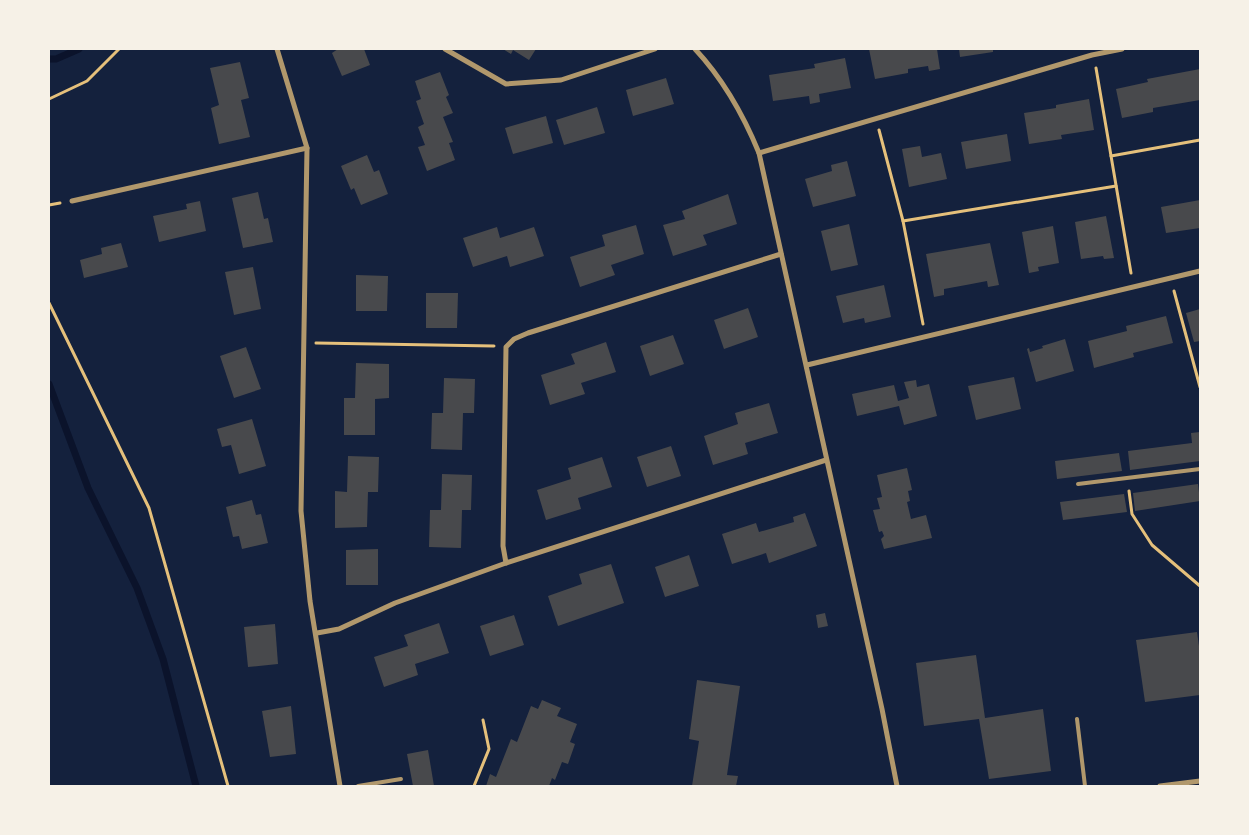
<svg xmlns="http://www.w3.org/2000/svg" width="1249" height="835" viewBox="0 0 1249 835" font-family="Signika,sans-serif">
	<rect width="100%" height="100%" fill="#14213d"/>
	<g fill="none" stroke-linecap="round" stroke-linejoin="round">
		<g stroke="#0b132b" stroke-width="7">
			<polyline points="49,59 56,59 79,49"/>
			<polyline points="49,384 88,488 137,588 163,659 196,786"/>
		</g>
	</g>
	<g fill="#48494c">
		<polygon points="338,49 364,49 370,65 342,76 332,53"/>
		<polygon points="503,49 536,49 529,60 513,50 511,54"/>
		<polygon points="869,49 937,49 940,69 929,71 928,66 908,69 908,73 875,79"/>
		<polygon points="959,49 993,49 993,52 960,57"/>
		<polygon points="845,58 851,88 819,94 820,102 810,104 809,96 773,101 769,75 815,68 814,64"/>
		<polygon points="240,62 249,98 241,100 250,137 219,144 211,108 219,105 210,68"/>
		<polygon points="1200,69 1200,100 1153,108 1153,112 1122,118 1116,89 1148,82 1147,79"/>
		<polygon points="440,72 449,95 446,97 453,113 443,117 453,142 449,143 455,160 427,171 418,147 425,145 418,127 424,124 416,101 421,99 415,81"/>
		<polygon points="666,78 674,104 633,116 626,90"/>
		<polygon points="1089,99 1094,130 1061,135 1062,139 1029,144 1024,113 1056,108 1056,105"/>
		<polygon points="597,107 605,133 564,145 556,120"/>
		<polygon points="546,116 553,143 513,154 505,128"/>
		<polygon points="1007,134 1011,161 966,169 961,142"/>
		<polygon points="920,146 922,157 941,153 947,179 909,187 902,149"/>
		<polygon points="367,155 374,172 379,170 388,194 361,205 354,188 351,190 341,166"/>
		<polygon points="847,161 856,196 813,207 805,179 832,171 831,165"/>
		<polygon points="258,192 264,219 268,218 273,242 243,248 232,198"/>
		<polygon points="728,194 737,224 703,235 707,245 673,256 663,225 685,219 682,211"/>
		<polygon points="1200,200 1200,228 1166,233 1161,207"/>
		<polygon points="200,201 206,231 159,242 153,216 187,209 186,204"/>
		<polygon points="1106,216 1114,258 1104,259 1103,256 1081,259 1075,222"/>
		<polygon points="849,224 858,265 831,271 821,231"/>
		<polygon points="636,225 644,254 611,265 615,275 580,287 570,257 605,246 602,235"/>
		<polygon points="1053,226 1059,263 1038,267 1039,271 1029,273 1022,232"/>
		<polygon points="497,227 500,238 534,227 544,256 510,267 507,256 473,267 463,238"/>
		<polygon points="121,243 128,267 84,278 80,260 102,254 101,248"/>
		<polygon points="990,243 999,285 988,287 987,281 966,285 944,289 944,295 934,297 926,254"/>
		<polygon points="253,267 261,309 234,315 225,272"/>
		<polygon points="356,275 388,276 387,311 356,311"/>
		<polygon points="884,285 891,317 865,323 864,318 843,323 836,296"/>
		<polygon points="426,293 458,293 457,328 426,328"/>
		<polygon points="748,308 758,337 724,349 714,320"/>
		<polygon points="1200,309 1200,341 1194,342 1186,313"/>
		<polygon points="1166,316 1173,343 1133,353 1134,357 1094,368 1088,341 1127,331 1126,326"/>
		<polygon points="673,335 684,364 650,376 640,346"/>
		<polygon points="1065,339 1074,371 1036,382 1027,349 1029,348 1030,352 1043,348 1042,346"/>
		<polygon points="606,342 616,372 581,383 585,394 550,405 541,375 575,364 571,354"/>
		<polygon points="246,347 261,389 234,398 220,356"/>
		<polygon points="356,363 389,364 389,398 375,399 375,435 344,435 344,398 355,398"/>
		<polygon points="1014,377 1021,409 976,420 968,386"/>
		<polygon points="444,378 475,379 474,413 463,413 462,450 431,449 432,413 443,413"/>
		<polygon points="916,380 917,387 929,384 937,416 904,425 899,406 857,416 852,394 894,385 898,401 909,398 904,382"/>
		<polygon points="769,403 778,433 745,443 748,454 713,465 704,436 738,424 735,413"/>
		<polygon points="252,419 266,466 239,474 231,445 222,447 217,429"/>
		<polygon points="1200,432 1200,461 1130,470 1128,451 1192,443 1191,433"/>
		<polygon points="671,446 681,476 647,487 637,457"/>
		<polygon points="1119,453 1122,471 1057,479 1055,461"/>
		<polygon points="348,456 379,457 378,492 368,492 367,527 335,528 335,491 347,492"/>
		<polygon points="602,457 612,487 578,498 581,509 546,520 537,490 571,479 568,468"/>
		<polygon points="907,468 912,490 908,491 910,501 907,502 911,519 926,515 932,538 884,549 881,539 884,536 882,531 879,532 873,510 880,509 877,498 882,497 877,475"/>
		<polygon points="442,474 472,475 471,510 462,510 461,548 429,547 430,510 441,510"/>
		<polygon points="1198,484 1200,501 1135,511 1133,493"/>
		<polygon points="1124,494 1127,512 1063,520 1060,502"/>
		<polygon points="252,500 256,515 261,514 268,543 242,549 239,536 233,537 226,507"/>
		<polygon points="805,513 817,546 769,563 766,553 732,564 722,534 756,523 759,532 794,522 793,517"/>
		<polygon points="378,549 378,585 346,585 346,550"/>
		<polygon points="689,555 699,586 665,597 655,567"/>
		<polygon points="611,564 624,603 558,626 548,596 582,584 579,574"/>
		<polygon points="825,613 828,626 818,628 816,615"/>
		<polygon points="514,615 524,645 490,656 480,626"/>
		<polygon points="439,623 449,653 415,664 418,675 384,687 374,657 408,646 404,635"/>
		<polygon points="275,624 278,664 248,667 244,627"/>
		<polygon points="1197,632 1200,653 1200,695 1145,702 1136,640"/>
		<polygon points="976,655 985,718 1043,709 1051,771 989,779 979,719 924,726 916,663"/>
		<polygon points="697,680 740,686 727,775 738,776 736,786 692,786 699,741 689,739"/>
		<polygon points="542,700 561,708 557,716 577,724 570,742 575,744 568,764 562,762 555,780 552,778 549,786 486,786 490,774 496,777 511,739 517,742 531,706 538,709"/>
		<polygon points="291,706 296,754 270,757 262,711"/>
		<polygon points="428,750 434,786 413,786 407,754"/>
	</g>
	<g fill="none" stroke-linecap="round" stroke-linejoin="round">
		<g stroke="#e5c07b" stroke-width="3">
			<polyline points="1096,68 1131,273"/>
			<polyline points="49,99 87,81 119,49"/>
			<polyline points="879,130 903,221 923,324"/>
			<polyline points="1111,156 1200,140"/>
			<polyline points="49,205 60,203"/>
			<polyline points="903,221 1116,186"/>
			<polyline points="1174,291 1200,387"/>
			<polyline points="49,303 149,508 228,786"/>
			<polyline points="316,343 494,346"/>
			<polyline points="1129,491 1132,514 1152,545 1200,586"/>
			<polyline points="474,786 489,749 483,720"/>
		</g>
		<g stroke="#b1986c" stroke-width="4">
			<polyline points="1078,484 1200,469"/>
			<polyline points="1077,719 1085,786"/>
			<polyline points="358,786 401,779"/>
		</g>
		<g stroke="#b1986c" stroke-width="5">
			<polyline points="277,49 307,148 301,511 310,601 340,786"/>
			<polyline points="445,49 506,84 561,80 655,49"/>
			<path d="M695 49C724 80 743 114 759 153L882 709 897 786"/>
			<polyline points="759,153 1092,55 1122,49"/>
			<polyline points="72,201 307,148"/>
			<polyline points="807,365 1200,271"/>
			<polyline points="506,563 503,546 506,347 514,339 528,333 781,254"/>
			<polyline points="317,633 339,629 395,603 506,563 826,460"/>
			<polyline points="1160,786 1200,781"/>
		</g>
	</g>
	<rect width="1249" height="835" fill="none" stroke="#f6f1e7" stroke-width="100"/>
</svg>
